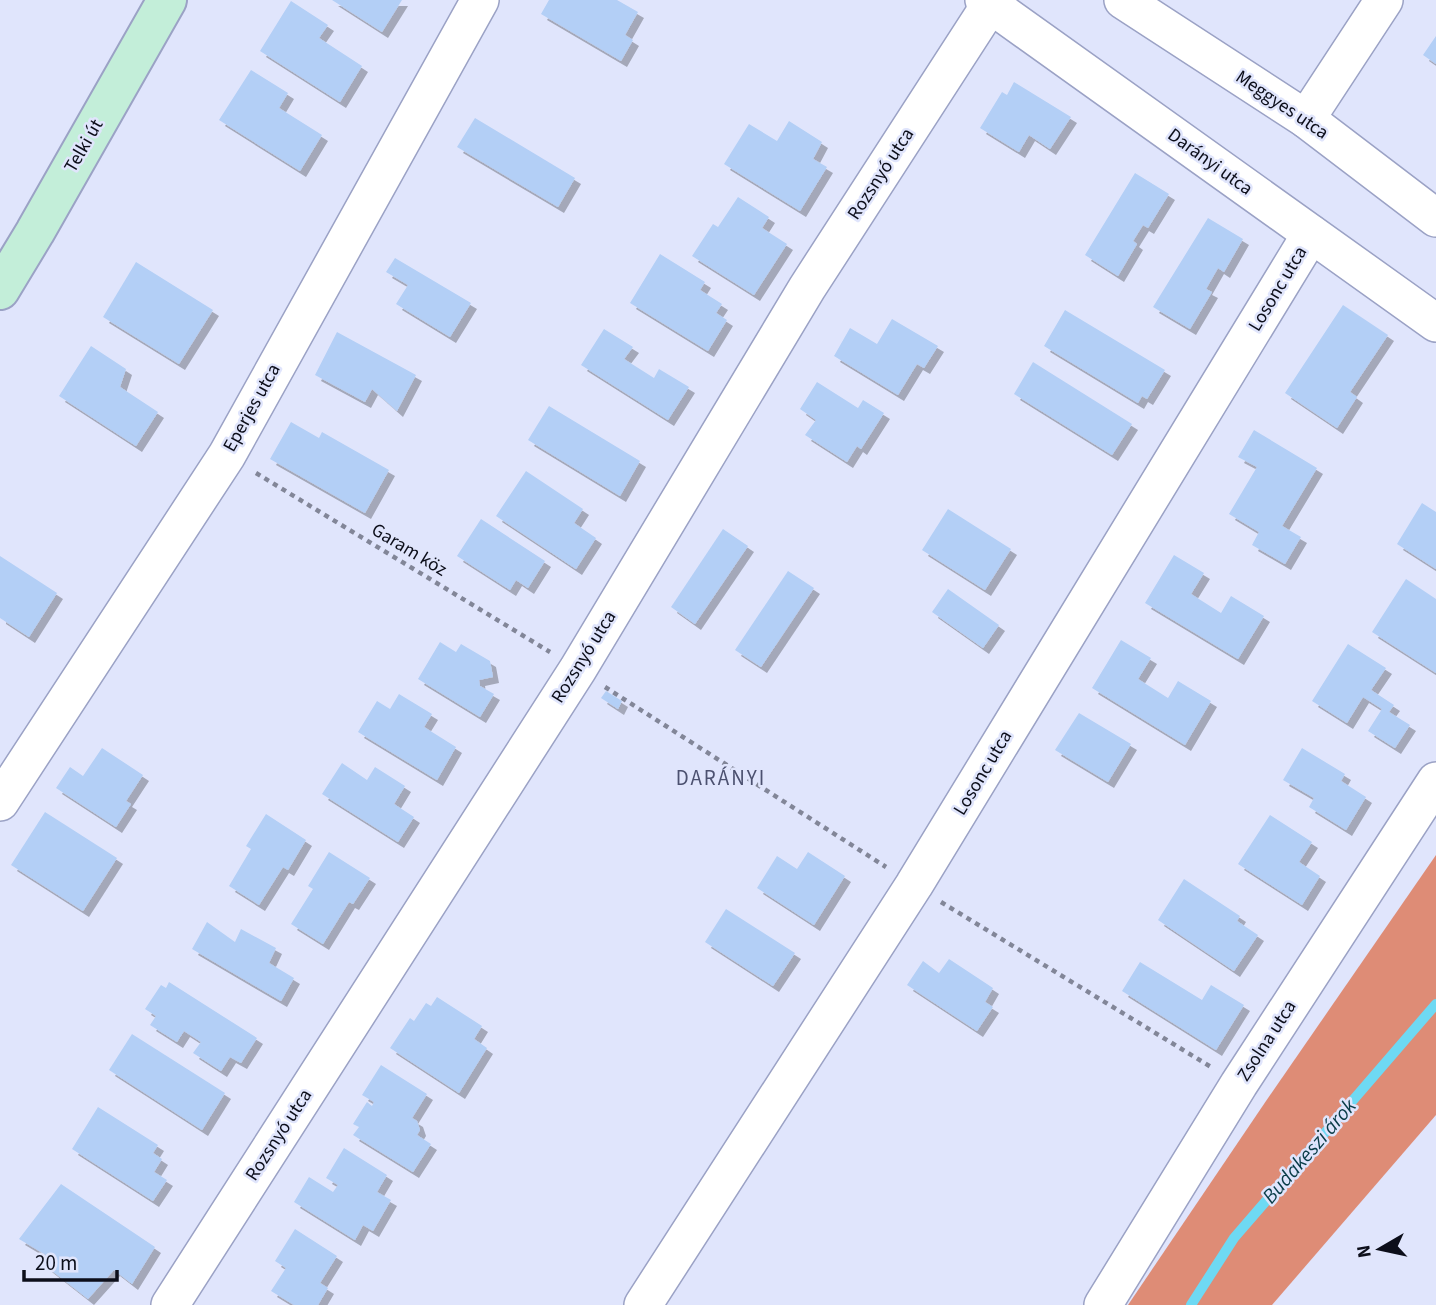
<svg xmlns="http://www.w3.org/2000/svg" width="1436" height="1305" viewBox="0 0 1436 1305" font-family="'Source Sans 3',sans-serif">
	<defs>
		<filter id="shadow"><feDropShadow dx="6" dy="6" stdDeviation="0" flood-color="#0004"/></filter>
	</defs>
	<rect width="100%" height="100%" fill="#e0e5fc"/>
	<polygon fill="#de8c76" points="1436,855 1436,1115 1272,1305 1128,1305 1266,1101"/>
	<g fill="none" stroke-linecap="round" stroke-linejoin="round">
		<polyline stroke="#6ed9f3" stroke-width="10" points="1191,1305 1234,1238 1436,1004"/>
	</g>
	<g fill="#b3cff6" filter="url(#shadow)">
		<polygon points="332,0 402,0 382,32"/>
		<polygon points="549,0 617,0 638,12 625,35 633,40 621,61 541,14"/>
		<polygon points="291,1 328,25 319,38 362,66 340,102 260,51"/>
		<polygon points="1436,36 1436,64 1423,55"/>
		<polygon points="251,70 288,93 279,108 322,135 300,171 219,120"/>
		<polygon points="1014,82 1071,117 1050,149 1029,135 1019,152 980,128 1002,92 1007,95"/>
		<polygon points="475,118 575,178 558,207 457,147"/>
		<polygon points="789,121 822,142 813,159 827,167 800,211 724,164 749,124 777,141"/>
		<polygon points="1135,173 1169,194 1148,228 1143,225 1133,241 1137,244 1118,276 1085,255"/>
		<polygon points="738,197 769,217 762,228 787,244 754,295 692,256 713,224 718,227"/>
		<polygon points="1208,218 1243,239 1224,272 1218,268 1206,289 1212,292 1190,329 1153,307"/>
		<polygon points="660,254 705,282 700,290 722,304 716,313 727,320 708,351 630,303"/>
		<polygon points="395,258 471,303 450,337 396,304 408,285 386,272"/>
		<polygon points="136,262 213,310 179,364 103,317"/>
		<polygon points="1343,305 1388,335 1350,392 1357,397 1337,428 1285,393"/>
		<polygon points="1065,310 1165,370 1147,399 1142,396 1138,403 1044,346"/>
		<polygon points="892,319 938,346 924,368 917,364 898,395 834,356 850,328 877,344"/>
		<polygon points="604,329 633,347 624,359 654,378 659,369 689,387 668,420 581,365"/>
		<polygon points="337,332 416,375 397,411 372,389 365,402 315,375"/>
		<polygon points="91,346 126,369 120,387 158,412 136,446 59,396"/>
		<polygon points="1033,362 1132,424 1112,455 1014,394"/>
		<polygon points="817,382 858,408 863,400 884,413 861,449 857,446 847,462 805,435 816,420 800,409"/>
		<polygon points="549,406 640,461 620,496 528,440"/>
		<polygon points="291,422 319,438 322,432 389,470 365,513 270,459"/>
		<polygon points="1254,430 1317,468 1282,526 1301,537 1285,564 1252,545 1259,532 1229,514 1257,467 1238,457"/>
		<polygon points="526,471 583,509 574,523 596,538 576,569 496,516"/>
		<polygon points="1422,503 1436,512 1436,569 1397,544"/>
		<polygon points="948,509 1011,549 985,590 922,550"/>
		<polygon points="481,519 545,561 528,588 516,580 510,590 457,556"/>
		<polygon points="723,529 748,546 695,624 671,607"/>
		<polygon points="1174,555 1204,573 1191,594 1221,613 1231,596 1264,616 1238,659 1145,603"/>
		<polygon points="0,556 57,593 29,637 0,618"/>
		<polygon points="788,571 814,588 761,667 735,650"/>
		<polygon points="1406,579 1436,599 1436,673 1372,632"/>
		<polygon points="948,589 999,625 983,648 932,612"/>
		<polygon points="1121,640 1151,658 1138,679 1168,698 1178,681 1211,701 1185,745 1092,688"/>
		<polygon points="440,642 456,652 461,644 490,661 493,677 479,680 480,686 494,694 480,717 418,679"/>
		<polygon points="1348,644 1386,668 1371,690 1394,705 1389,712 1410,725 1395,748 1368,731 1382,709 1363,697 1347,723 1312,701"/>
		<polygon points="606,691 622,701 618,709 601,698"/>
		<polygon points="399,694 432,714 424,727 456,747 437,780 358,732 377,701 390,709"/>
		<polygon points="1079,713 1131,744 1108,782 1055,750"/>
		<polygon points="102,748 143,775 126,801 131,804 116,827 56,788 70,767 83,776"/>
		<polygon points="1302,748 1345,774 1341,781 1366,797 1346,830 1309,807 1314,798 1283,780"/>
		<polygon points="342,763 367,780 375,767 405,786 394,804 414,817 398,842 322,794"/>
		<polygon points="45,812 117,858 83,911 11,865"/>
		<polygon points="266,814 306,840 288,870 283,867 259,905 229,886 251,849 246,846"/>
		<polygon points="1270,815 1312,842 1299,862 1320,876 1302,905 1238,864"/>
		<polygon points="329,852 370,878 353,904 349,902 323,944 291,924 313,889 308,886"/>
		<polygon points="808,852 845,876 814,925 757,888 777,856 797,869"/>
		<polygon points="1184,879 1240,916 1237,921 1258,935 1234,971 1158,920"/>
		<polygon points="726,909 795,953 773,986 705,942"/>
		<polygon points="207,922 235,942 241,929 276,948 269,963 294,978 281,1001 192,949"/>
		<polygon points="949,959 993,988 985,1002 993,1007 977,1031 907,985 923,961 939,973"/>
		<polygon points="1140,962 1202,1000 1211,985 1244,1005 1216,1050 1122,991"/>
		<polygon points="169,982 257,1038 241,1063 230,1057 221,1071 193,1053 201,1042 184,1031 177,1042 150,1025 156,1016 145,1009 161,985 166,988"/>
		<polygon points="437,997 482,1026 474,1039 487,1048 459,1093 390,1048 410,1018 414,1021 426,1003 431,1006"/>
		<polygon points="132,1034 225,1093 202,1130 109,1070"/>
		<polygon points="381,1065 427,1094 412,1118 417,1121 420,1130 417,1135 431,1144 413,1172 353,1135 359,1127 353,1124 367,1102 372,1106 374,1102 362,1095"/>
		<polygon points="98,1107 158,1145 153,1153 162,1159 154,1172 167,1180 153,1201 72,1149"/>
		<polygon points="344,1148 387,1175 377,1192 391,1200 373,1231 363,1225 355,1240 294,1202 309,1177 333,1192 338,1185 326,1178"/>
		<polygon points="61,1184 155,1247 132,1284 114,1270 88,1299 42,1263 46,1255 19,1239"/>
		<polygon points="295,1229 337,1256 320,1283 328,1288 318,1305 294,1305 271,1291 286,1268 275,1261"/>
	</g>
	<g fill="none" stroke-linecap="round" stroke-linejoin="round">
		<defs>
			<g id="street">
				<polyline points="984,0 1436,323"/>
				<polyline points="1123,0 1306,119 1436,218"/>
				<polyline points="1306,119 1384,0"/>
				<polyline points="0,802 227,455 480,0"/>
				<polyline points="170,1305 578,669 807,288 990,5"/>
				<polyline points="643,1305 914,885 1311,234"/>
				<polyline points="1103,1305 1239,1084 1436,781"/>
			</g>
			<polyline id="secondary" points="0,290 35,232 167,0"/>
		</defs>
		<use href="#street" stroke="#9ba2c5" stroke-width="40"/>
		<use href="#secondary" stroke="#9ba2c5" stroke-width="42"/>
		<g stroke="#828698" stroke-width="4.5" stroke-dasharray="5 5" stroke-linecap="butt">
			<polyline points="256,473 550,652"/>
			<polyline points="605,687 886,867"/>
			<polyline points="941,902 1211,1067"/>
		</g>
		<use href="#street" stroke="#fff" stroke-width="37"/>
		<use href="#secondary" stroke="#c3eed9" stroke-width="38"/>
	</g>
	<g text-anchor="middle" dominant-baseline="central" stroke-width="5" stroke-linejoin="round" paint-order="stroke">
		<g font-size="19" fill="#0c0e1a" stroke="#e0e5fc">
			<text transform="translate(1282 105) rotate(34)">Meggyes utca</text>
			<text transform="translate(84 146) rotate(-60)">Telki út</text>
			<text transform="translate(1210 162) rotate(36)">Darányi utca</text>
			<text transform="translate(881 174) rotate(-57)">Rozsnyó utca</text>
			<text transform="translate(1278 289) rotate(-59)">Losonc utca</text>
			<text transform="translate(252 408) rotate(-61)">Eperjes utca</text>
			<text transform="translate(409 550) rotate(31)">Garam köz</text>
			<text transform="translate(584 657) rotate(-58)">Rozsnyó utca</text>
			<text transform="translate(983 773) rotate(-59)">Losonc utca</text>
			<text transform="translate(1267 1041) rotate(-57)">Zsolna utca</text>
			<text transform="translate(279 1135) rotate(-57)">Rozsnyó utca</text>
		</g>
		<g font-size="21" letter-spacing="2" fill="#4c5170" stroke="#e0e5fc">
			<text x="721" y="778">DARÁNYI</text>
		</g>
		<g font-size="21" font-style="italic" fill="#093c47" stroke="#e0e5fc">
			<text transform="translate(1309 1151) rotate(-49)">Budakeszi árok</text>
		</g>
	</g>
	<g transform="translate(1380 1249) rotate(261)" stroke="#e0e5fc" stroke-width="5" paint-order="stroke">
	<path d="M0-5L12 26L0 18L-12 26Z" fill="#0c0e1a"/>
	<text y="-10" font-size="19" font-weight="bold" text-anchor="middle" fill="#0c0e1a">N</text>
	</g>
	<path d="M24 1270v10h93v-10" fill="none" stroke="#0c0e1a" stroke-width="3.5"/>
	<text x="35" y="1270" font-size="21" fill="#0c0e1a" stroke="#e0e5fc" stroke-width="5" paint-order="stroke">20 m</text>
</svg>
